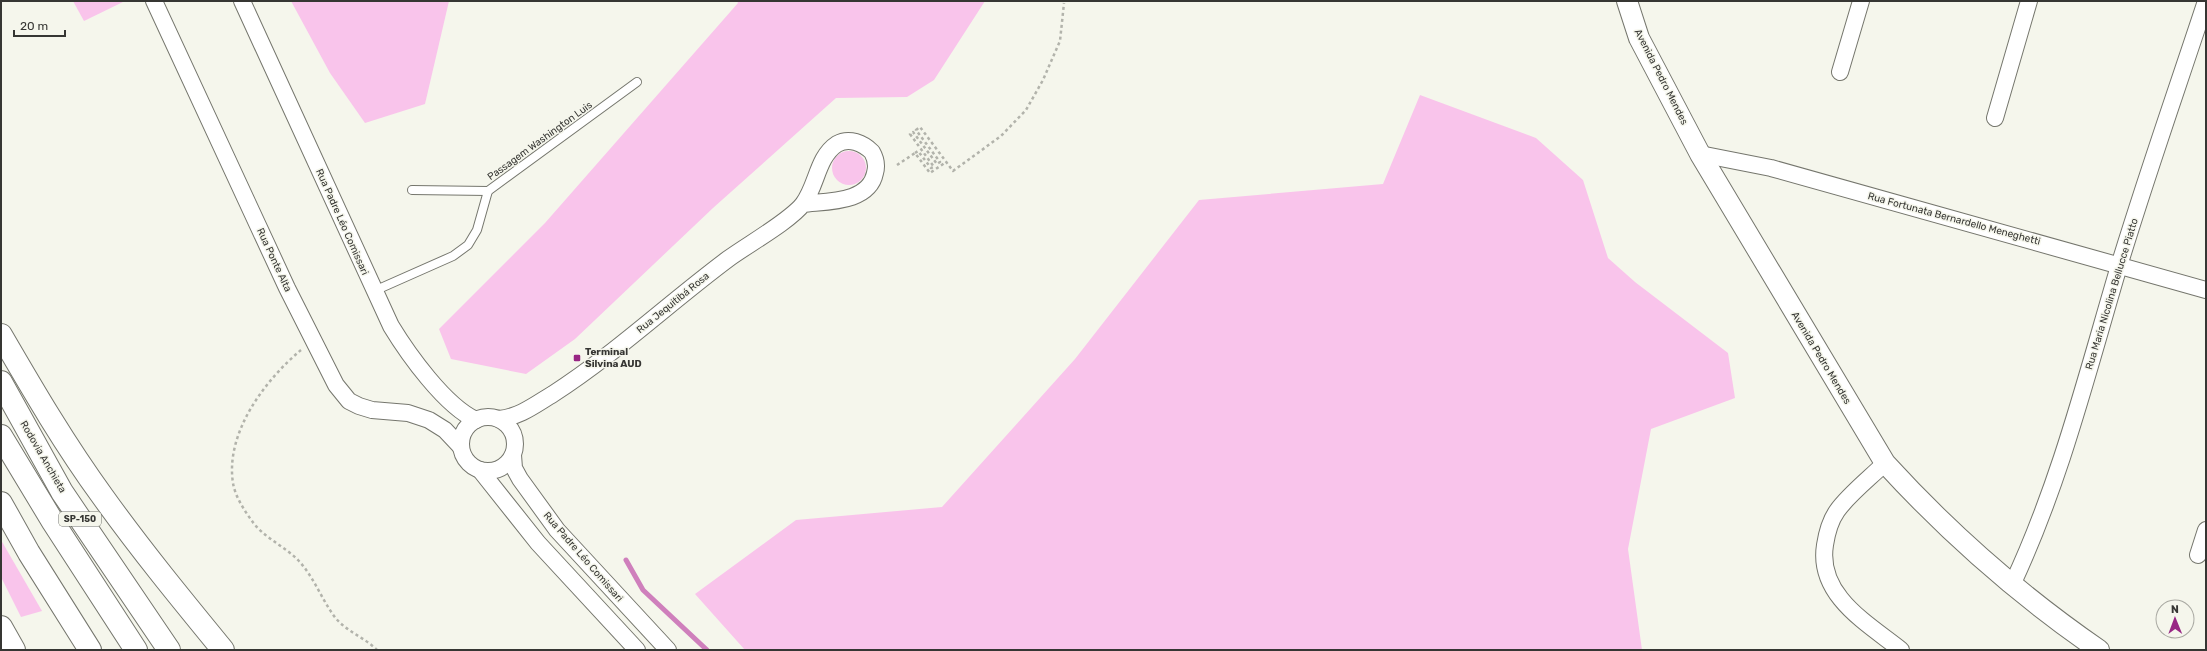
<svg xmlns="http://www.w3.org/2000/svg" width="2207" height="651" viewBox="0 0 2207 651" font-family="Rubik,sans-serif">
	<rect width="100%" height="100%" fill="#f5f6ec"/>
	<g fill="#f9c4eb">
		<polygon points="73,1 125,1 84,21"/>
		<polygon points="291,1 449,1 425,104 365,123 330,73"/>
		<polygon points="737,1 985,1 934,80 907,97 836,98 713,208 575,339 526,374 451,359 439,329 545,223 738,3"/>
		<polygon points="1420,95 1536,138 1583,180 1608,258 1635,282 1728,353 1735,398 1651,429 1628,549 1642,650 745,650 695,594 796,520 942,507 1075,359 1199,200 1383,184"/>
		<circle cx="849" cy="168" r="17"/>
		<polygon points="1,540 42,611 21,617 1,577"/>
	</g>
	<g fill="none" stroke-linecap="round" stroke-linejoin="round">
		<polyline stroke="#cf7fbc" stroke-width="5" points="626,560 643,590 707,650"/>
		<defs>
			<g id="service">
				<polyline points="412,190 488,191"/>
				<polyline points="374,291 453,256 468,245 477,230 488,191 637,82"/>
			</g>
			<g id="minor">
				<polyline points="154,1 287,288 336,385 349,401 359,406 372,410 408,413 429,420 445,430 461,447"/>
				<path d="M242 1 391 326C408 354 445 406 476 420"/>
				<polyline points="1840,72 1861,1"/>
				<polyline points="1995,118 2029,1"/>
				<polyline points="1700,154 1771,168 2206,290"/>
				<circle cx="488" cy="444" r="27"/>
				<path d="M499 419C520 417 536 404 553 394 615 354 669 303 728 259 747 245 790 221 803 204 817 186 817 157 837 144 849 137 863 143 872 152 876 159 877 166 875 173 869 203 827 201 803 204"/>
				<polyline points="513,455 514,468 520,479 557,530 668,650"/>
				<path d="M1885 463C1871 477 1848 495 1837 511 1830 521 1827 532 1825 545 1817 595 1867 623 1901 650"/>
				<polyline points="480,470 538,543 637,650"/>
				<polyline points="2198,555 2206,530"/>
				<path d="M2012 585C2060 483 2087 374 2119 266 2146 177 2177 89 2206 1"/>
			</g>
			<path id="tertiary" d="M1627 1 1639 38 1700 154 1885 463C1948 532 2022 597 2099 650"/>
			<g id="motorway">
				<path d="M1 335C33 390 65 445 103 497 141 550 182 600 223 650"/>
				<polyline points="1,382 62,492 169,650"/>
				<polyline points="1,436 53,522 136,650"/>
				<polyline points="1,503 29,553 90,650"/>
				<polyline points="1,627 14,650"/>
			</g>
		</defs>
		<use href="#service" stroke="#75766d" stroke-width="10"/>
		<use href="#minor" stroke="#75766d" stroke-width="18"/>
		<use href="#tertiary" stroke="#75766d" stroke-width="22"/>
		<use href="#motorway" stroke="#75766d" stroke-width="24"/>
		<g stroke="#b2b3ab" stroke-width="2.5" stroke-dasharray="3 3" stroke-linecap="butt">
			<polyline points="915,153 918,151 931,168 934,167 910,134 913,132 937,164 940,162 916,130 920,127 953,171 1001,136 1026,110 1043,80 1060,41 1064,3"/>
			<polyline points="897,165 915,153 930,173 946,162"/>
			<path d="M301 350C265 380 225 433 233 483 235 496 244 510 252 521 263 537 284 546 298 560 314 577 321 598 334 616 345 631 364 637 377 650"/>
		</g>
		<use href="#service" stroke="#fff" stroke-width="8"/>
		<use href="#minor" stroke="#fff" stroke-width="16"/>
		<use href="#tertiary" stroke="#fff" stroke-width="20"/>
		<use href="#motorway" stroke="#fff" stroke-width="22"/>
	</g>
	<rect fill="#982684" stroke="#f5f6ec" stroke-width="1.5" x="573" y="354" width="8" height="8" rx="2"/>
	<g text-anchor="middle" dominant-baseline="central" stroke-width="3" stroke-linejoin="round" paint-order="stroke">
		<rect fill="#f5f6ec" stroke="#6f706a" stroke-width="1" x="59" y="512" width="42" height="14" rx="3"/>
		<g font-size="9" font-weight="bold" fill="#363633">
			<text x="80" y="519">SP-150</text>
		</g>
		<g font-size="10" fill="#363633" stroke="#f5f6ec">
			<text transform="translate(1661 77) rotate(63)">Avenida Pedro Mendes</text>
			<text transform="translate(540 141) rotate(-36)">Passagem Washington Luis</text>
			<text transform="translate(1954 219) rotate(15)">Rua Fortunata Bernardello Meneghetti</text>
			<text transform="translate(342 222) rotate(66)">Rua Padre Léo Comissari</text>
			<text transform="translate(274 260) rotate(65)">Rua Ponte Alta</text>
			<text transform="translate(2112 294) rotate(-73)">Rua Maria Nicolina Bellucce Piatto</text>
			<text transform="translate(673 303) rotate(-39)">Rua Jequitibá Rosa</text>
			<text transform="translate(1821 358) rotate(59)">Avenida Pedro Mendes</text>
			<text transform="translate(43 457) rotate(60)">Rodovia Anchieta</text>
			<text transform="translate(583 557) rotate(49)">Rua Padre Léo Comissari</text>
		</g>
		<g font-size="10" font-weight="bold" fill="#363633" stroke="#f5f6ec" text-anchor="start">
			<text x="585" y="352">Terminal<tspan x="585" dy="12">Silvina AUD</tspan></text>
		</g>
	</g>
	<rect width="2207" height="651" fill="none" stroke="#363633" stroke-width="4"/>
	<g transform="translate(2175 619) rotate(359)"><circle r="19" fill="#f5f6ec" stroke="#a9a9a2"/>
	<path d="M0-3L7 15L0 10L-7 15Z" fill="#982684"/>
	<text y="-6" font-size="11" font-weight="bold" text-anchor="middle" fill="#363633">N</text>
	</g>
	<path d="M14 30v6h51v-6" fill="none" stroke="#363633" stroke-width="2"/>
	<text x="20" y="30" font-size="12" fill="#363633" stroke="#f5f6ec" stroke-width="3" paint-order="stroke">20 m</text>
</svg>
